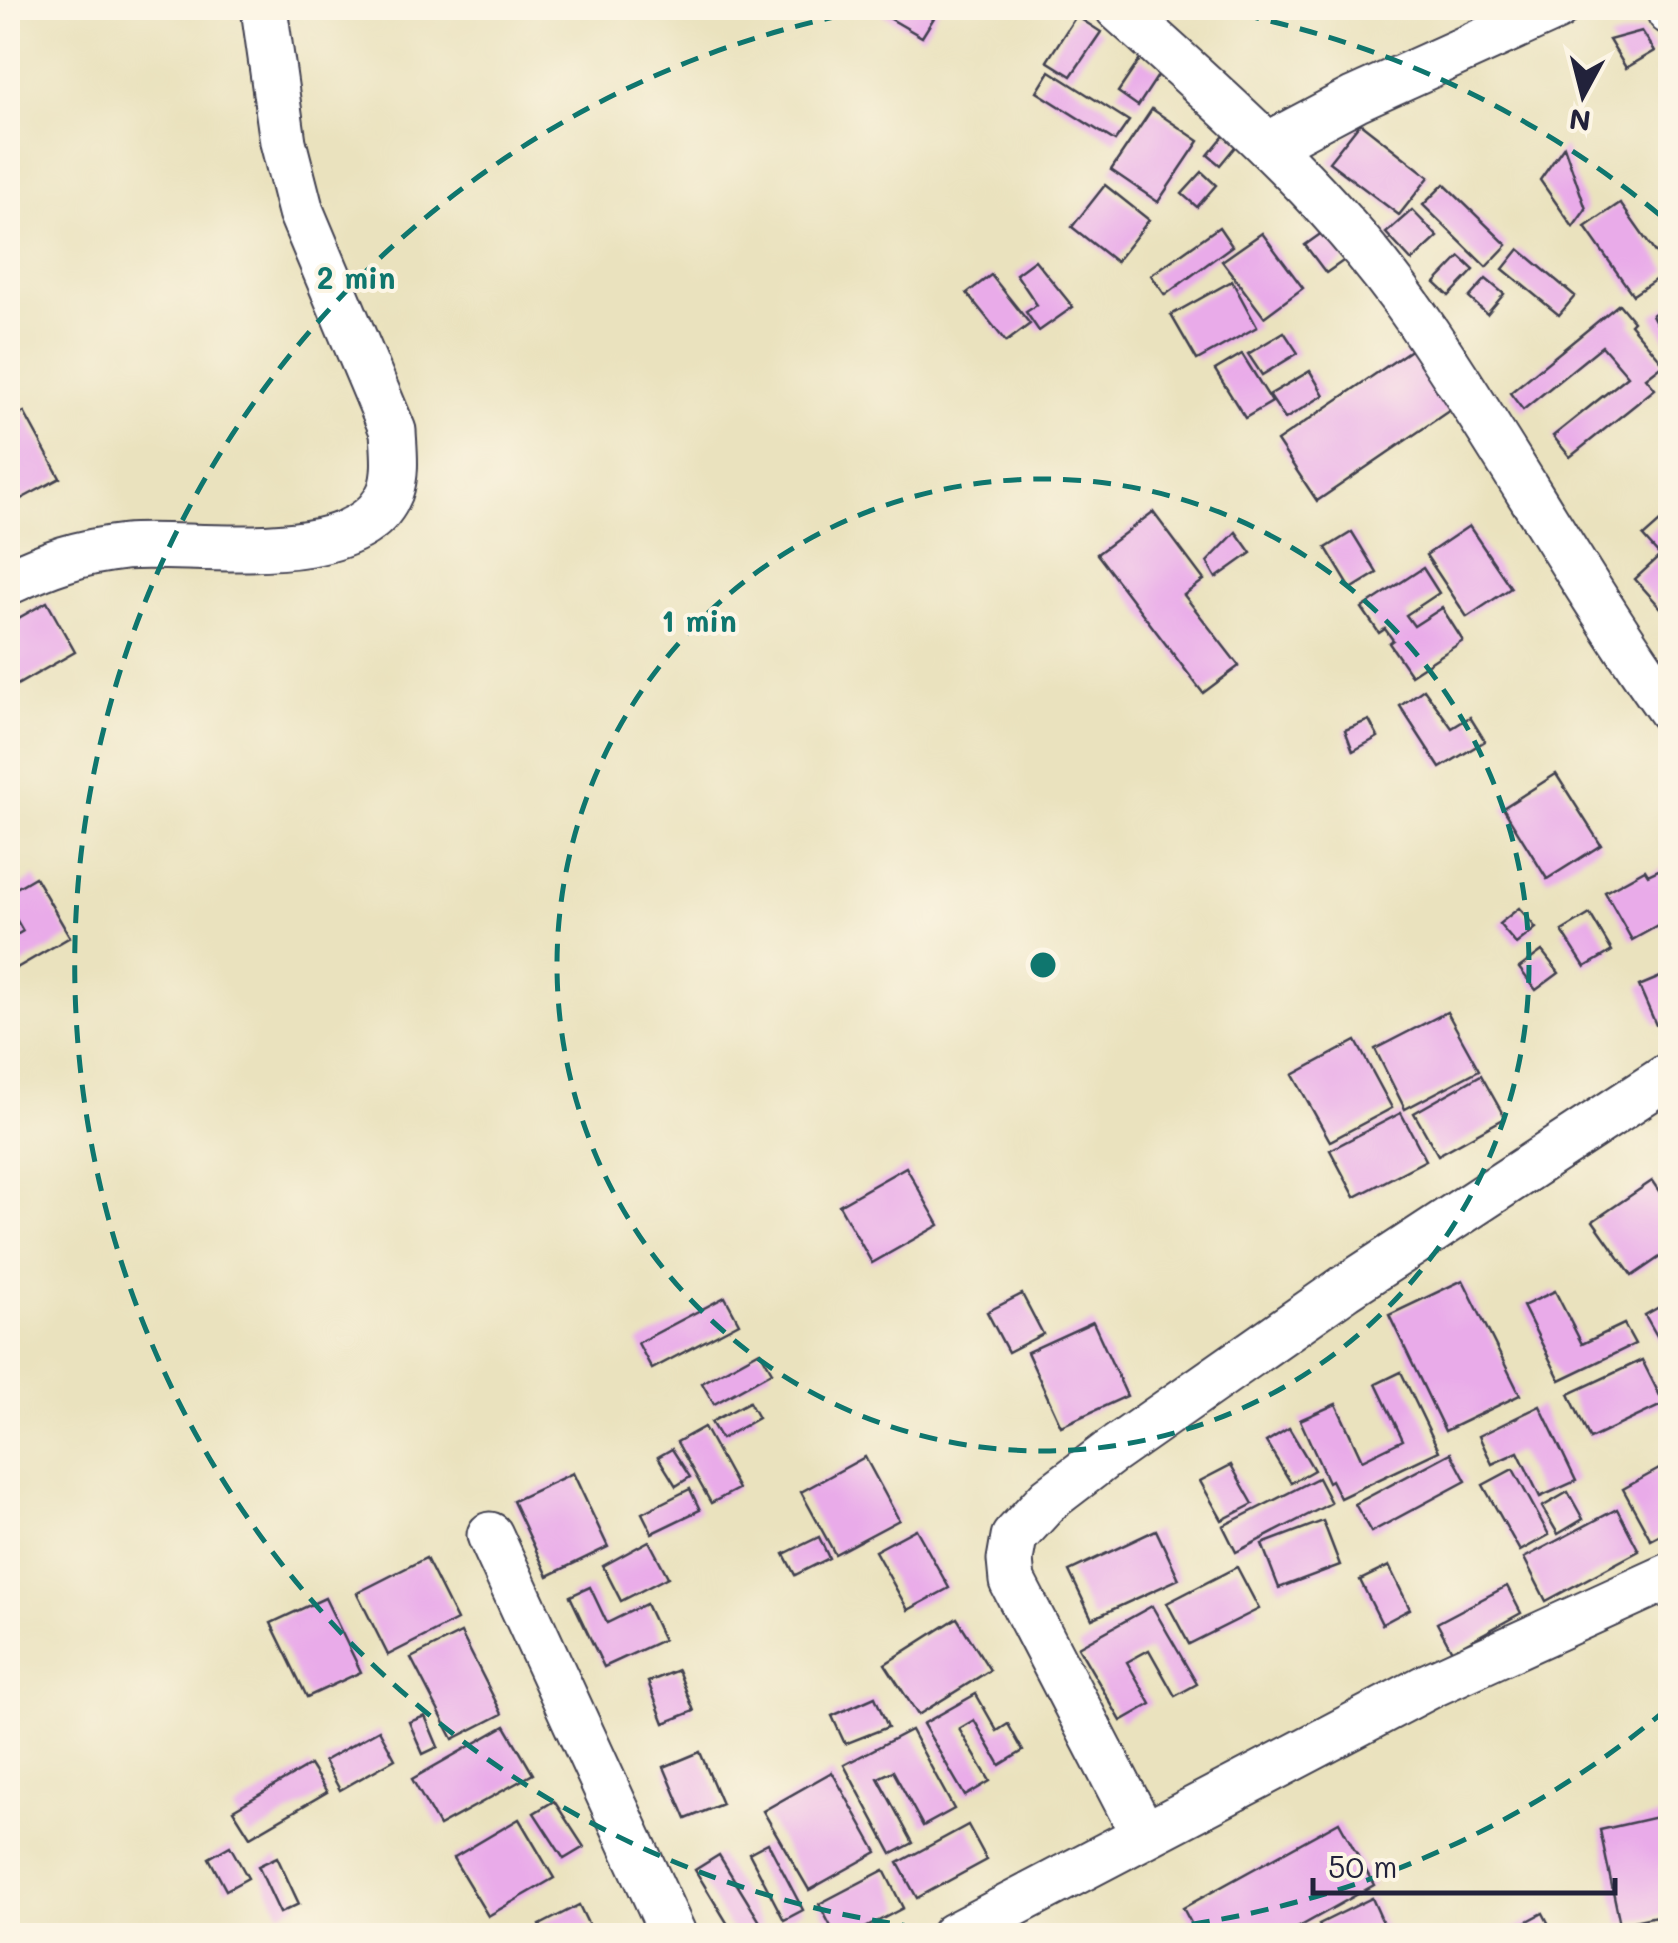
<svg xmlns="http://www.w3.org/2000/svg" width="1678" height="1943" viewBox="0 0 1678 1943" font-family="Mali,sans-serif">
	<rect width="100%" height="100%" fill="#fcf5e5"/>
	<filter id="ink" filterUnits="userSpaceOnUse"><feTurbulence type="fractalNoise" baseFrequency=".01" numOctaves="2"/><feDisplacementMap in="SourceGraphic" scale="20" xChannelSelector="R" yChannelSelector="G"/><feConvolveMatrix kernelMatrix="1 2 1 2 8 2 1 2 1" color-interpolation-filters="sRGB"/></filter>
	<filter id="wash" filterUnits="userSpaceOnUse"><feTurbulence type="fractalNoise" baseFrequency=".0048" numOctaves="4" result="noise"/><feDisplacementMap in="SourceGraphic" scale="40" xChannelSelector="R" yChannelSelector="G"/><feGaussianBlur stdDeviation="2.25" result="paint"/><feColorMatrix in="noise" values="0 0 0 0 0 0 0 0 0 0 0 0 0 0 0 0 0 1.4 0 .05"/><feComposite in="paint" operator="in"/></filter>
	<g filter="url(#wash)">
		<rect width="100%" height="100%" fill="#eae2be"/>
		<g id="blocks">
			<g fill="#e9abe9">
				<polygon points="872,8 940,8 922,37"/>
				<polygon points="1076,16 1101,32 1071,76 1047,61"/>
				<polygon points="1642,31 1655,51 1626,68 1609,40"/>
				<polygon points="1141,58 1161,71 1138,106 1118,92"/>
				<polygon points="1050,71 1129,121 1115,141 1037,92"/>
				<polygon points="1152,109 1199,141 1158,202 1111,170"/>
				<polygon points="1360,123 1429,177 1399,215 1329,162"/>
				<polygon points="1227,132 1239,142 1220,165 1208,155"/>
				<polygon points="1564,146 1586,209 1573,227 1540,180"/>
				<polygon points="1202,172 1216,185 1197,207 1182,194"/>
				<polygon points="1444,184 1507,245 1486,267 1423,205"/>
				<polygon points="1105,185 1149,220 1116,262 1072,227"/>
				<polygon points="1620,203 1668,271 1633,295 1585,227"/>
				<polygon points="1412,210 1438,237 1412,261 1386,233"/>
				<polygon points="1219,227 1232,246 1165,295 1151,275"/>
				<polygon points="1326,230 1346,259 1326,273 1305,245"/>
				<polygon points="1262,233 1303,288 1264,317 1222,261"/>
				<polygon points="1519,249 1575,296 1559,315 1503,269"/>
				<polygon points="1460,257 1474,270 1449,296 1435,283"/>
				<polygon points="1035,260 1073,307 1039,331 1026,312 1037,305 1016,274"/>
				<polygon points="991,275 1030,324 1006,342 967,293"/>
				<polygon points="1486,279 1504,294 1487,314 1469,298"/>
				<polygon points="1232,281 1257,327 1197,360 1171,315"/>
				<polygon points="1619,304 1633,321 1630,324 1664,364 1646,378 1655,389 1570,457 1553,436 1628,376 1602,346 1523,410 1510,393"/>
				<polygon points="1670,304 1670,348 1652,315"/>
				<polygon points="1284,332 1298,353 1262,375 1248,354"/>
				<polygon points="1415,347 1456,406 1317,501 1277,441"/>
				<polygon points="1242,354 1272,402 1245,418 1215,370"/>
				<polygon points="1310,371 1324,395 1285,419 1269,395"/>
				<polygon points="24,412 60,478 8,506 8,422"/>
				<polygon points="1153,512 1204,580 1184,595 1239,666 1203,693 1097,554"/>
				<polygon points="1670,513 1670,618 1635,579 1660,556 1643,537"/>
				<polygon points="1469,526 1511,588 1467,617 1426,555"/>
				<polygon points="1236,532 1251,553 1216,578 1207,562"/>
				<polygon points="1352,532 1377,573 1351,589 1326,548"/>
				<polygon points="1423,568 1439,593 1406,615 1414,626 1442,608 1463,641 1411,675 1389,643 1393,640 1385,629 1379,633 1362,608"/>
				<polygon points="47,602 75,652 8,690 8,624"/>
				<polygon points="1424,689 1452,728 1470,717 1485,741 1440,768 1400,706"/>
				<polygon points="1369,720 1378,737 1353,751 1345,730"/>
				<polygon points="1556,774 1601,845 1547,879 1503,808"/>
				<polygon points="1669,865 1670,938 1663,923 1632,940 1605,892 1645,870 1648,875"/>
				<polygon points="35,877 70,937 8,973 8,940 23,931 8,905 8,893"/>
				<polygon points="1519,908 1536,928 1516,944 1499,924"/>
				<polygon points="1590,914 1612,951 1585,967 1562,931"/>
				<polygon points="1542,951 1559,973 1536,990 1519,968"/>
				<polygon points="1670,973 1670,1019 1656,1025 1639,986"/>
				<polygon points="1447,1012 1479,1070 1405,1109 1375,1049"/>
				<polygon points="1356,1041 1392,1108 1330,1141 1293,1075"/>
				<polygon points="1481,1075 1505,1118 1438,1155 1414,1113"/>
				<polygon points="1401,1113 1426,1160 1355,1197 1330,1150"/>
				<polygon points="906,1167 939,1225 872,1263 839,1205"/>
				<polygon points="1652,1181 1670,1207 1670,1250 1632,1276 1593,1221"/>
				<polygon points="1463,1280 1520,1395 1445,1431 1389,1315"/>
				<polygon points="1555,1291 1582,1344 1624,1324 1635,1344 1560,1380 1523,1306"/>
				<polygon points="1022,1294 1043,1334 1008,1352 987,1312"/>
				<polygon points="725,1297 739,1323 652,1369 638,1343"/>
				<polygon points="1670,1301 1670,1337 1661,1343 1645,1315"/>
				<polygon points="1093,1322 1127,1396 1061,1426 1027,1352"/>
				<polygon points="760,1351 772,1372 714,1404 702,1383"/>
				<polygon points="1642,1360 1664,1404 1590,1439 1569,1394"/>
				<polygon points="1401,1372 1439,1451 1340,1498 1331,1480 1328,1482 1300,1420 1336,1404 1362,1460 1403,1440 1376,1384"/>
				<polygon points="749,1402 758,1418 721,1439 711,1422"/>
				<polygon points="1540,1406 1576,1481 1540,1497 1518,1452 1492,1464 1479,1436"/>
				<polygon points="704,1427 738,1489 711,1503 677,1442"/>
				<polygon points="1289,1428 1314,1470 1291,1483 1266,1442"/>
				<polygon points="672,1449 690,1477 676,1486 658,1457"/>
				<polygon points="1451,1453 1466,1481 1371,1532 1355,1504"/>
				<polygon points="865,1457 899,1520 835,1554 801,1492"/>
				<polygon points="1670,1463 1670,1530 1651,1540 1623,1489"/>
				<polygon points="1231,1465 1253,1504 1222,1520 1200,1481"/>
				<polygon points="1513,1469 1549,1535 1520,1551 1483,1485"/>
				<polygon points="573,1473 608,1547 548,1576 513,1501"/>
				<polygon points="1318,1478 1331,1503 1236,1552 1223,1526"/>
				<polygon points="690,1489 700,1510 652,1533 642,1513"/>
				<polygon points="1568,1492 1583,1519 1558,1534 1542,1507"/>
				<polygon points="1617,1509 1639,1551 1546,1601 1524,1558"/>
				<polygon points="1323,1521 1340,1565 1279,1588 1262,1544"/>
				<polygon points="916,1529 949,1588 908,1610 875,1551"/>
				<polygon points="1156,1530 1179,1579 1092,1619 1069,1571"/>
				<polygon points="819,1537 829,1558 795,1575 784,1554"/>
				<polygon points="649,1541 668,1577 621,1601 603,1566"/>
				<polygon points="426,1558 457,1620 388,1655 357,1593"/>
				<polygon points="1389,1566 1410,1609 1382,1624 1360,1580"/>
				<polygon points="1237,1567 1259,1609 1189,1644 1167,1603"/>
				<polygon points="1507,1586 1521,1613 1452,1651 1437,1623"/>
				<polygon points="590,1587 607,1623 646,1604 663,1640 604,1667 570,1596"/>
				<polygon points="325,1598 361,1672 307,1697 271,1623"/>
				<polygon points="1152,1606 1197,1684 1175,1696 1149,1650 1127,1662 1151,1704 1121,1721 1078,1647"/>
				<polygon points="957,1618 990,1670 918,1715 885,1664"/>
				<polygon points="461,1633 502,1714 453,1739 411,1658"/>
				<polygon points="678,1670 694,1711 664,1723 648,1682"/>
				<polygon points="976,1694 997,1731 1008,1724 1023,1751 1000,1765 974,1720 959,1729 990,1781 965,1796 923,1724"/>
				<polygon points="875,1697 888,1727 845,1744 832,1716"/>
				<polygon points="425,1716 438,1747 423,1754 409,1722"/>
				<polygon points="505,1726 533,1774 439,1826 412,1779"/>
				<polygon points="379,1730 395,1759 340,1790 324,1761"/>
				<polygon points="911,1730 954,1809 923,1826 893,1771 878,1778 913,1843 892,1854 844,1765"/>
				<polygon points="700,1752 722,1804 686,1819 664,1767"/>
				<polygon points="310,1765 327,1792 250,1837 233,1810"/>
				<polygon points="832,1772 877,1852 809,1890 763,1811"/>
				<polygon points="554,1801 584,1847 564,1859 534,1813"/>
				<polygon points="1670,1814 1670,1865 1660,1867 1670,1913 1620,1924 1600,1830"/>
				<polygon points="519,1819 554,1878 488,1916 453,1858"/>
				<polygon points="1339,1822 1374,1885 1283,1936 1198,1936 1183,1908"/>
				<polygon points="968,1825 987,1860 917,1898 898,1863"/>
				<polygon points="768,1843 803,1910 784,1920 749,1853"/>
				<polygon points="230,1846 248,1878 226,1890 209,1858"/>
				<polygon points="719,1855 762,1925 744,1936 735,1936 695,1870"/>
				<polygon points="277,1857 299,1904 280,1913 258,1866"/>
				<polygon points="884,1870 903,1908 850,1936 836,1936 819,1904"/>
				<polygon points="1372,1898 1389,1936 1325,1936 1319,1924"/>
				<polygon points="579,1905 594,1936 545,1936 540,1925"/>
				<polygon points="1543,1913 1555,1936 1509,1936 1507,1932"/>
			</g>
		</g>
	</g>
	<g filter="url(#ink)">
		<use href="#blocks" fill-opacity="0" stroke="#403f4f" stroke-width="2.5"/>
		<g fill="none" stroke-linecap="round" stroke-linejoin="round">
			<defs>
				<g id="minor">
					<path d="M1118 8C1225 104 1336 200 1418 320 1505 447 1580 584 1670 710"/>
					<polyline points="1669,8 1670,12"/>
					<polyline points="1270,144 1355,99 1556,8"/>
					<path d="M8 582C49 563 79 552 125 547 192 541 359 572 390 492 397 473 394 451 393 431L301 212 283 142 264 8"/>
					<polyline points="490,1535 674,1936"/>
					<polyline points="1144,1835 1012,1581 1010,1560 1014,1537 1049,1499 1108,1454 1345,1288 1670,1075"/>
					<polyline points="953,1936 1431,1685 1670,1576"/>
				</g>
			</defs>
			<use href="#minor" stroke="#403f4f" stroke-width="49"/>
			<use href="#minor" stroke="#fff" stroke-width="45"/>
		</g>
	</g>
	<g fill="none" stroke="#0f766e" stroke-width="5" stroke-dasharray="18 12">
		<circle cx="1043" cy="965" r="486"/>
		<path d="M1667 1709A971 971 0 0 1 1077 1935M1009 1935A971 971 0 0 1 874 9M1212 9A971 971 0 0 1 1667 221"/>
	</g>
	<circle cx="1043" cy="965" r="15" fill="#0f766e" stroke="#fcf5e5" stroke-width="5"/>
	<g font-size="30" text-anchor="middle" font-weight="bold" fill="#0f766e" stroke="#fcf5e5" stroke-width="8" stroke-linejoin="round" paint-order="stroke">
		<text x="356" y="289">2 min</text>
		<text x="699" y="632">1 min</text>
	</g>
	<rect width="1678" height="1943" fill="none" stroke="#fcf5e5" stroke-width="40"/>
	<g transform="translate(1583 95) rotate(187)" stroke="#fcf5e5" stroke-width="8" paint-order="stroke">
	<path d="M0-8L18 38L0 25L-18 38Z" fill="#22223b"/>
	<text y="-15" font-size="28" font-weight="bold" text-anchor="middle" fill="#22223b">N</text>
	</g>
	<path d="M1313 1878v15h302v-15" fill="none" stroke="#22223b" stroke-width="5"/>
	<text x="1328" y="1878" font-size="30" fill="#22223b" stroke="#fcf5e5" stroke-width="8" paint-order="stroke">50 m</text>
</svg>
